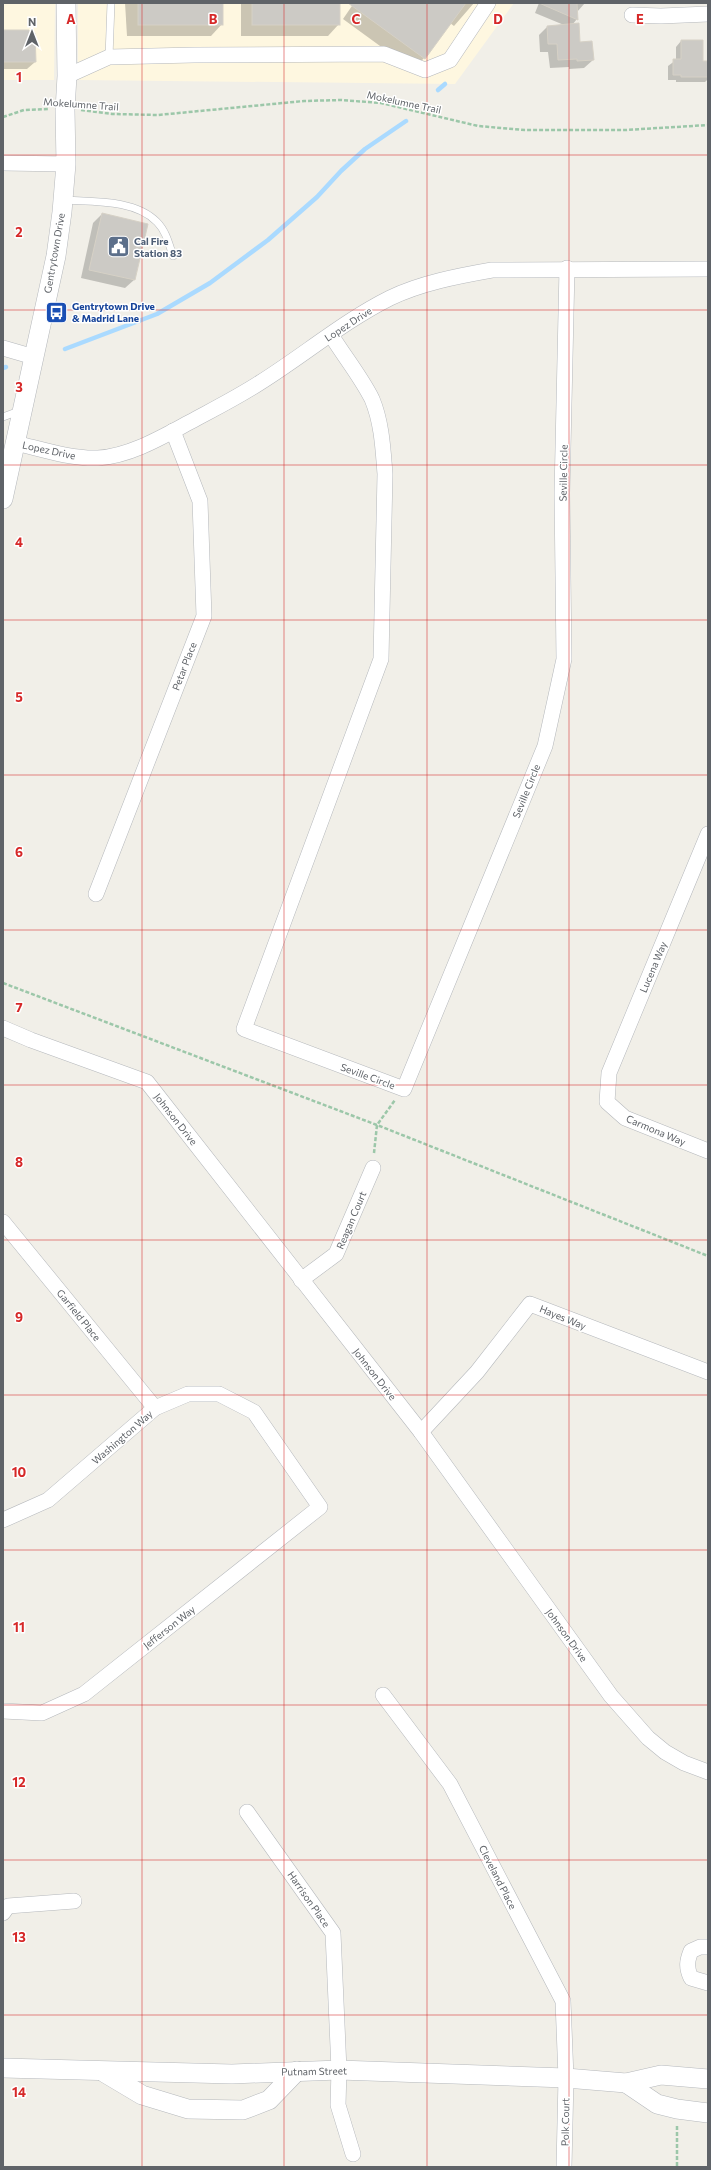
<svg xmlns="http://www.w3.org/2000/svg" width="711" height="2170" viewBox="0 0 711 2170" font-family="Commissioner,sans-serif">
	<rect width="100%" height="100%" fill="#f1efe8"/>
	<g fill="#fef7e0">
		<polygon points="3,3 55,3 54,80 3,80"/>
		<polygon points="78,3 514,3 455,84 78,80"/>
	</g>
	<g fill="#0003">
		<polygon points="125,3 222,3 222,24 211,36 127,36"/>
		<polygon points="241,3 339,3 339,24 328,36 241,36"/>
		<polygon points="354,3 474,3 454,26 450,23 424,58 413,70 343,19"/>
		<polygon points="539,3 585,3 577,12 577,19 572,25 579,43 593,60 584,68 569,69 569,67 550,68 548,52 540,52 539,35 547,27 564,25 535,13"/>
		<polygon points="3,31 35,62 27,69 3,69"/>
		<polygon points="681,41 702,62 708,62 708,79 705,82 676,82 676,80 668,80 668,66 676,60 676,47"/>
		<polygon points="102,214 146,224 134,280 125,288 81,278 93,223"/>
	</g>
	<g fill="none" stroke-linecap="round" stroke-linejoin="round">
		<g stroke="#aadaff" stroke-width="4.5">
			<polyline points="438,90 445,84"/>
			<polyline points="65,349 157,314 210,283 268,240 317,197 341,171 365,149 406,121"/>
			<polyline points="3,368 6,367"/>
		</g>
	</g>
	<g fill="#cccac5" stroke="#d6d1c6">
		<rect x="138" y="3" width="85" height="22"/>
		<rect x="252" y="3" width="88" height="22"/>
		<polygon points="348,3 466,3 425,59"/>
		<polygon points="539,3 577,3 578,20"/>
		<polygon points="579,23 580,42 592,41 594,60 577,61 577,59 558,60 557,44 548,44 547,26"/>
		<polygon points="3,30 29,30 30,33 35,33 36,62 3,62"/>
		<polygon points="681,40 703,40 703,61 708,61 708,77 681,77 681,75 673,75 673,59 681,59"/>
		<polygon points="102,213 148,224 135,280 89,270"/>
	</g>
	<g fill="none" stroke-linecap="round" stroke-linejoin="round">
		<defs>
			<g id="service">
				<polyline points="109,57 111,3"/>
				<path d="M63 200C92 202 135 199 157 222 166 231 169 244 173 256"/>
				<polyline points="3,417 19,411"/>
			</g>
			<g id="minor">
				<polyline points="632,15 661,16 708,14"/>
				<polyline points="67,76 109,57 194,55 384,54 425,70 450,60 488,3"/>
				<polyline points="3,163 66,164"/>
				<path d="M331 335C344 356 361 377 372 399 382 423 383 449 385 474L381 659 244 1029 404 1089 545 746 564 659 562 493 567 268"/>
				<polyline points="3,348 34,357"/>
				<path d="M15 443C41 449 70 459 98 458 130 456 162 437 190 422 214 409 238 397 261 382 304 355 344 321 390 298 421 283 458 276 492 270L708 269"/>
				<polyline points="708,834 609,1073 607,1102 625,1118 708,1151"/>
				<polyline points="96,894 204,616 200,501 173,431"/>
				<polyline points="3,1028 31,1040 147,1082 421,1432 611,1696 648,1738 665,1752 684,1763 708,1772"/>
				<polyline points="3,1222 155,1408"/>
				<polyline points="301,1280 336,1254 373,1168"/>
				<polyline points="421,1432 477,1372 530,1304 708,1372"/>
				<polyline points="3,1520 48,1500 155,1408 188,1394 219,1394 254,1412 320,1507 84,1694 42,1713 3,1711"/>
				<polyline points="383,1695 450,1784 563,2001 566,2078 564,2167"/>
				<polyline points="247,1812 333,1933 339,2070 338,2105 353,2154"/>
				<polyline points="3,1913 8,1906 74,1901"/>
				<path d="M708 1947H700L691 1951C687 1961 686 1967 691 1978L708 1983"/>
			</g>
			<g id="tertiary">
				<polyline points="3,499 56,256 62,212 66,164 65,110 67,76 66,3"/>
				<polyline points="3,2068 232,2074 339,2070 566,2078 626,2083 661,2075 708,2079"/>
				<polyline points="105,2073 142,2095 188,2109 243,2110 269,2100 297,2071"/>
				<polyline points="626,2083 657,2104 677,2109 708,2113"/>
			</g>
		</defs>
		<use href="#service" stroke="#b5b8bc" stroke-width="8"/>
		<use href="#minor" stroke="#b5b8bc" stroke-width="16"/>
		<use href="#tertiary" stroke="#b5b8bc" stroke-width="20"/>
		<g stroke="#9cc7a9" stroke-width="2.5" stroke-dasharray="4 2" stroke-linecap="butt">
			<polyline points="81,110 112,114 158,115 304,101 341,100 381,103 478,126 525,130 626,130 708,125"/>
			<polyline points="3,117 24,110 48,109"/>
			<polyline points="3,983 377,1125 708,1256"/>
			<polyline points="374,1153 377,1125 395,1100"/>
			<polyline points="677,2126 677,2167"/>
		</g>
		<use href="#service" stroke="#fff" stroke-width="7"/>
		<use href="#minor" stroke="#fff" stroke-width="15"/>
		<use href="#tertiary" stroke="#fff" stroke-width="19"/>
	</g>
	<path fill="none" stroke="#d62828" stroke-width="1" stroke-opacity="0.55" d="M142 3V2167M284 3V2167M427 3V2167M569 3V2167M3 155H708M3 310H708M3 465H708M3 620H708M3 775H708M3 930H708M3 1085H708M3 1240H708M3 1395H708M3 1550H708M3 1705H708M3 1860H708M3 2015H708"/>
	<defs>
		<symbol id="civic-square" viewBox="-11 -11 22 22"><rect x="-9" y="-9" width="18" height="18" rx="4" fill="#5c6f8a" stroke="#fff"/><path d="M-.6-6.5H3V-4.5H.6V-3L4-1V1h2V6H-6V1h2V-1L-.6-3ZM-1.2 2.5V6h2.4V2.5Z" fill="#fff"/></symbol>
		<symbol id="bus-square" viewBox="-11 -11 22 22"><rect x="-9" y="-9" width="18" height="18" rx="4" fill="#1a4fb4" stroke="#fff"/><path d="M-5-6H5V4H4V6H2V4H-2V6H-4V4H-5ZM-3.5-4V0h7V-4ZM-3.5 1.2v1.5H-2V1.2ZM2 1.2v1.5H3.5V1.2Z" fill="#fff"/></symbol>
	</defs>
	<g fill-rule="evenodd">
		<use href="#civic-square" x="106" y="234" width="25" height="25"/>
		<use href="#bus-square" x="44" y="300" width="25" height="25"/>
	</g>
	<g text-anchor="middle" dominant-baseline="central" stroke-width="3" stroke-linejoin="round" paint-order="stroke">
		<g font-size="10" fill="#5f6368" stroke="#fff">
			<text transform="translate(404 102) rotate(12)">Mokelumne Trail</text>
			<text transform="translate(81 104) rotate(4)">Mokelumne Trail</text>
			<text transform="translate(54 253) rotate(-80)">Gentrytown Drive</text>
			<text transform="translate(348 324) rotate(-33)">Lopez Drive</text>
			<text transform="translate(49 450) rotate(12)">Lopez Drive</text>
			<text transform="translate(563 473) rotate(-89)">Seville Circle</text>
			<text transform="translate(184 666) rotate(-69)">Petar Place</text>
			<text transform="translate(526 791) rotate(-68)">Seville Circle</text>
			<text transform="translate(653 967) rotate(-67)">Lucena Way</text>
			<text transform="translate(368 1076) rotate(20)">Seville Circle</text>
			<text transform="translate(176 1119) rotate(52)">Johnson Drive</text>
			<text transform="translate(656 1130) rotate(23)">Carmona Way</text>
			<text transform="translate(351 1220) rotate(-67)">Reagan Court</text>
			<text transform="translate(79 1315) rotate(51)">Garfield Place</text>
			<text transform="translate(563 1317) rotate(22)">Hayes Way</text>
			<text transform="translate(375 1374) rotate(52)">Johnson Drive</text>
			<text transform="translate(122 1437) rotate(-41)">Washington Way</text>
			<text transform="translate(169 1627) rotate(-38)">Jefferson Way</text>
			<text transform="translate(567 1635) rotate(54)">Johnson Drive</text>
			<text transform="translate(498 1877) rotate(63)">Cleveland Place</text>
			<text transform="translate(309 1899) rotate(55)">Harrison Place</text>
			<text transform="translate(314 2071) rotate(-1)">Putnam Street</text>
			<text transform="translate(565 2122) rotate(-89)">Polk Court</text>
		</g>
		<g font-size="10" font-weight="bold" fill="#4e5e75" stroke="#fff" text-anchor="start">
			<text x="134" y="241">Cal Fire<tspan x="134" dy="12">Station 83</tspan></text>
		</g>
		<g font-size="10" font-weight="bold" fill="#164399" stroke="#fff" text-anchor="start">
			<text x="72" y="306">Gentrytown Drive<tspan x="72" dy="12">&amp; Madrid Lane</tspan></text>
		</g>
	</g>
	<g font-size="13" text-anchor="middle" font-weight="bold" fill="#d62828" stroke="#fff" stroke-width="3" stroke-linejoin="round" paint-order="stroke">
		<text x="71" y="24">A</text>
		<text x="213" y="24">B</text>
		<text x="356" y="24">C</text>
		<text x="498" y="24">D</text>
		<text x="640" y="24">E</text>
		<text x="19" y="82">1</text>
		<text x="19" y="237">2</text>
		<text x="19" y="392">3</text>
		<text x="19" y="547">4</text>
		<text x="19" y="702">5</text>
		<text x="19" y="857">6</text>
		<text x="19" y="1012">7</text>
		<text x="19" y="1167">8</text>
		<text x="19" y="1322">9</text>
		<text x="19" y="1477">10</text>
		<text x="19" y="1632">11</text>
		<text x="19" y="1787">12</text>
		<text x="19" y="1942">13</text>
		<text x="19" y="2097">14</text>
	</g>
	<rect width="711" height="2170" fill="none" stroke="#5f6368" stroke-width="8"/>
	<g transform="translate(32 32)" stroke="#ffffff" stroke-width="3" paint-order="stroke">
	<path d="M0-3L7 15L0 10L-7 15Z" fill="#5f6368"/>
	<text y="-6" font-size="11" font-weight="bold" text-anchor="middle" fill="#5f6368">N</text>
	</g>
</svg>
